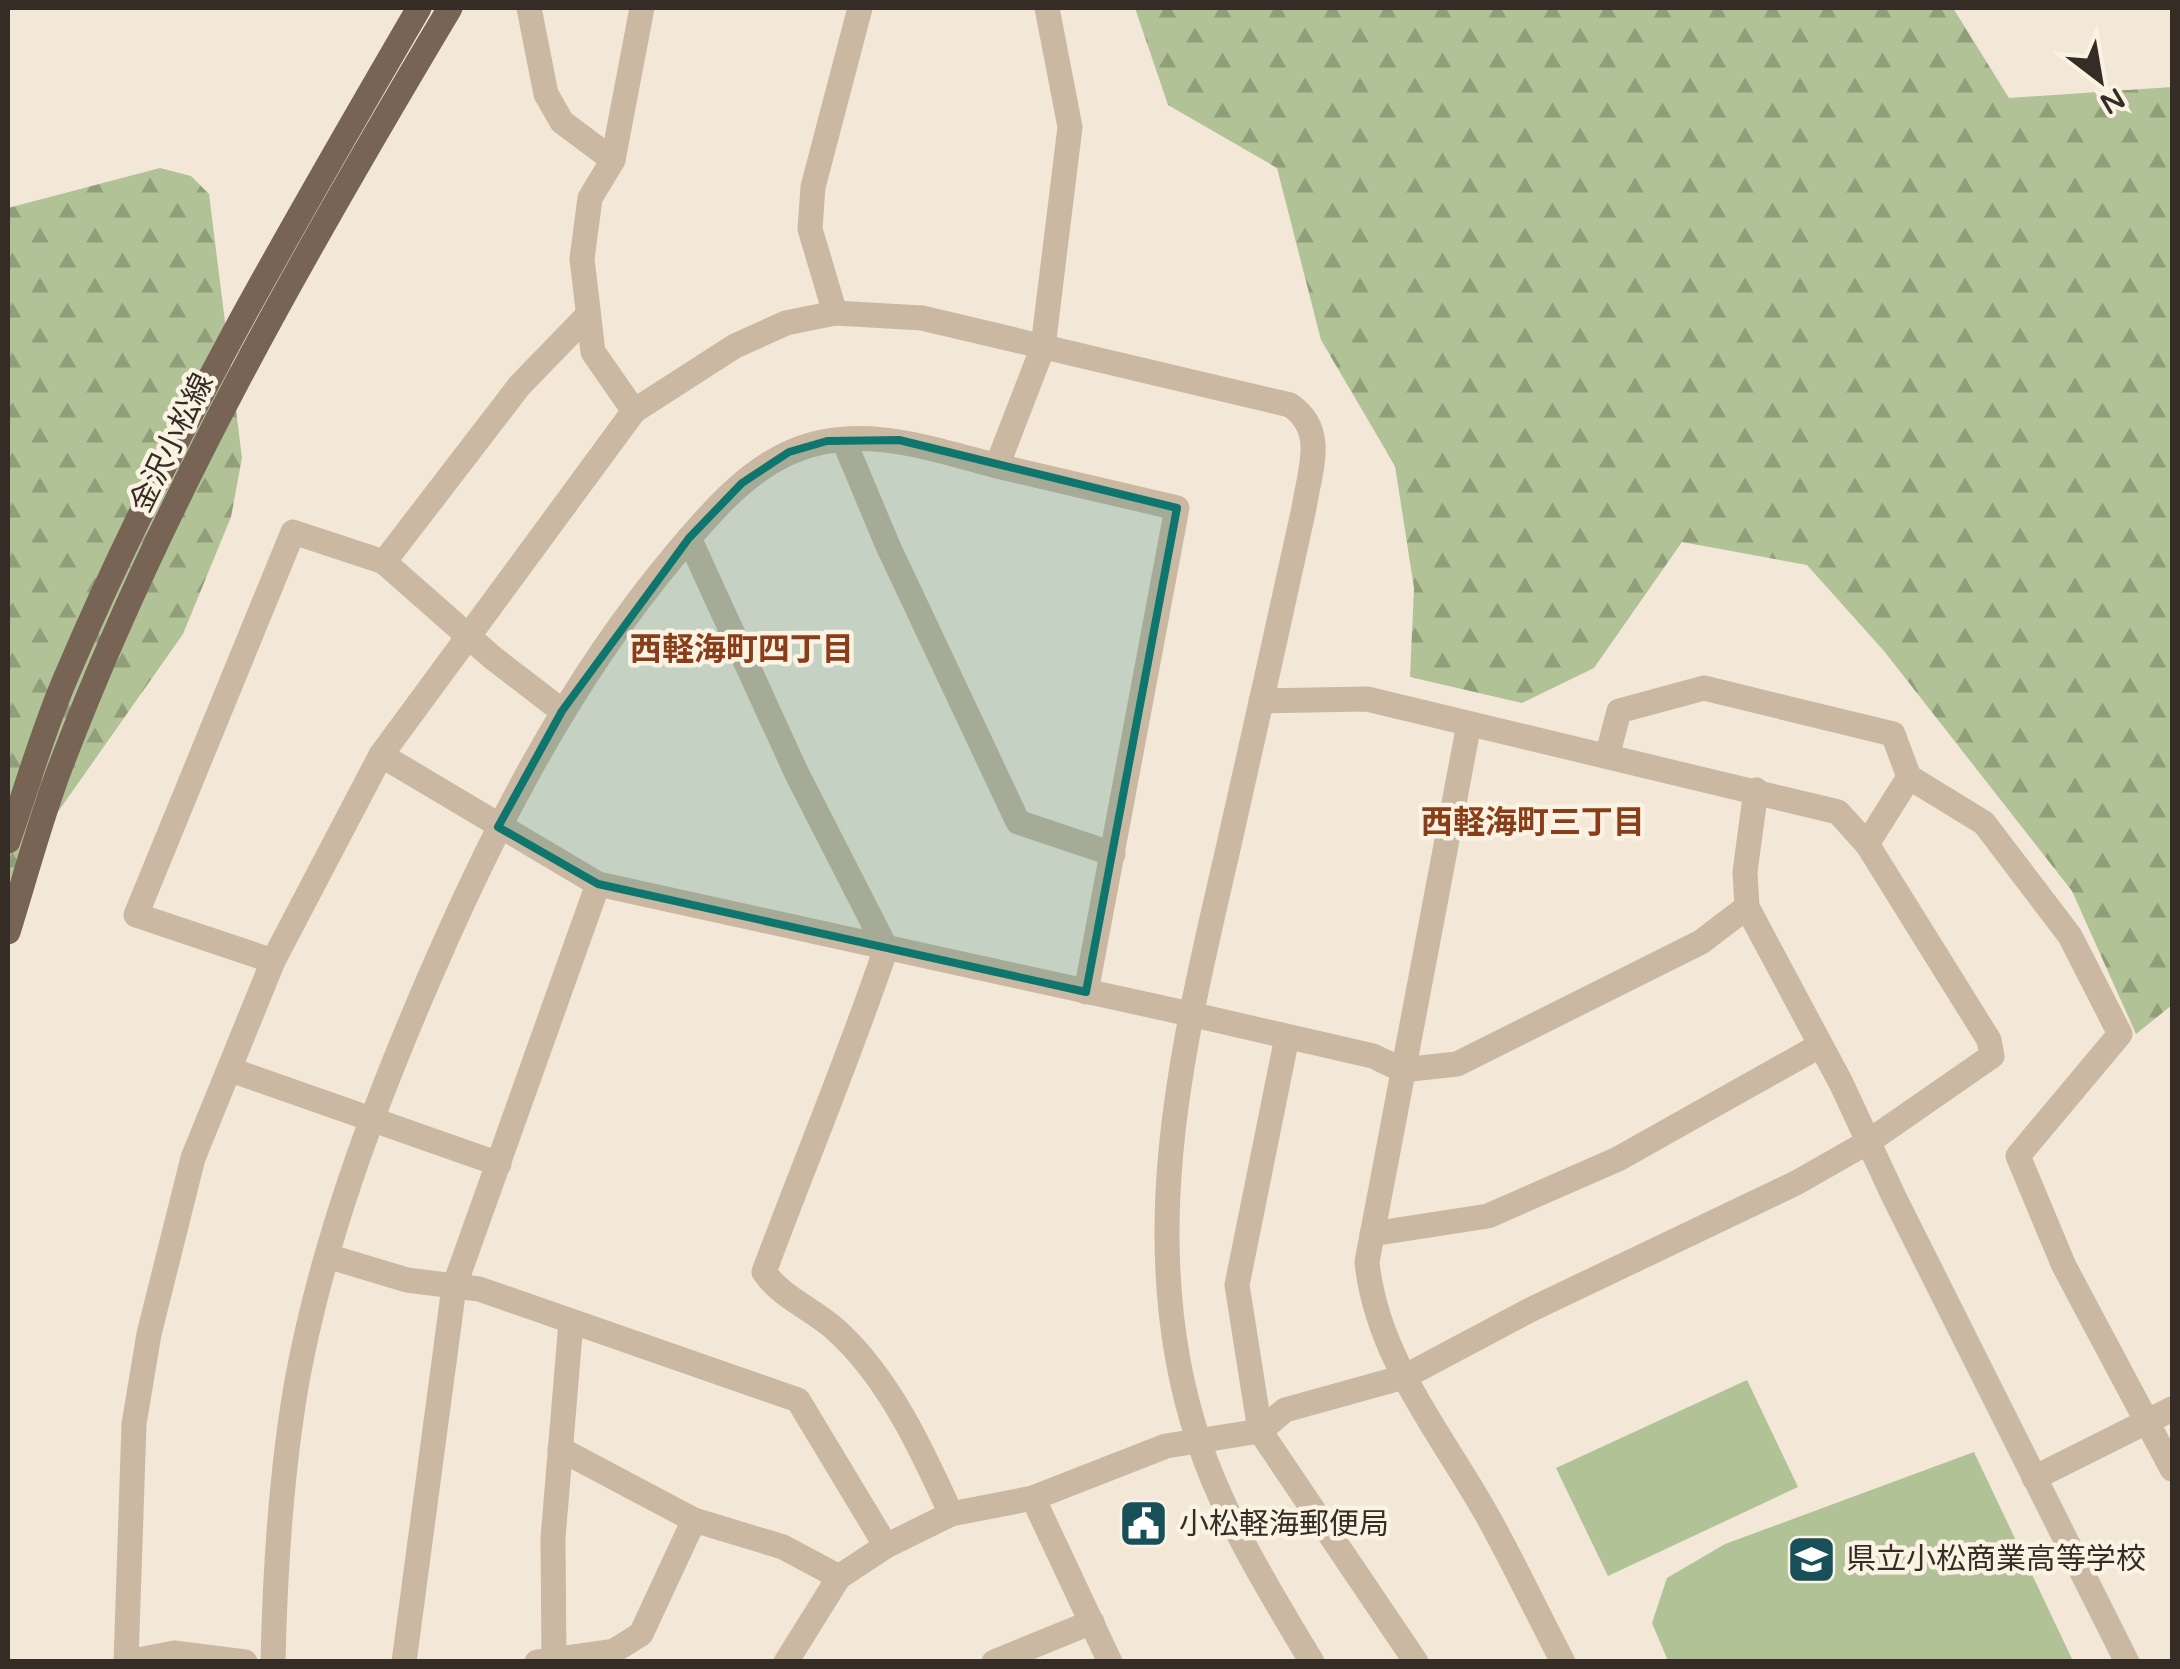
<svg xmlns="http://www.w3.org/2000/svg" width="2180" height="1669" viewBox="0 0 2180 1669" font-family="'Varela Round','Noto Sans JP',sans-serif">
	<defs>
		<pattern id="forest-firs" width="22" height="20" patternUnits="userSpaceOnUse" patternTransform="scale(2.5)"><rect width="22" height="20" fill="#b0c296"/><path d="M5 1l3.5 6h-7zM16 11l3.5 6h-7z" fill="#909e7a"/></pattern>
	</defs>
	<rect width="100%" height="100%" fill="#f3e8d7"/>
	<g fill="url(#forest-firs)">
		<polygon points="1135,8 1953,8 2009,98 2172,87 2172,1005 2136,1034 2072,891 1884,651 1807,565 1682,542 1594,668 1522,703 1410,677 1414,588 1395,466 1321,340 1277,168 1168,105"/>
		<polygon points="160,168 191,176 209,194 242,458 231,517 183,634 8,883 8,208"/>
	</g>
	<g fill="#b0c296">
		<polygon points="1747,1380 1798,1487 1608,1576 1556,1468"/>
		<polygon points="1974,1452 2073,1661 1668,1661 1652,1623 1667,1578 1725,1544"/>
	</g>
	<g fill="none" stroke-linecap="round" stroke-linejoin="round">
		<g stroke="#cbb8a2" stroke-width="25">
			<polyline points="529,8 546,94 562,122 613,160"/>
			<polyline points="835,313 810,229 813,187 860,8"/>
			<polyline points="634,411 593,352 582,259 590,198 613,160 642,8"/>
			<polyline points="844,441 888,546 1018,822 1113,854"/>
			<polyline points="997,466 1043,347 1070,127 1047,8"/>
			<path d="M689 538 797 774 886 948C849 1058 804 1164 764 1272 783 1299 812 1308 836 1330 889 1378 922 1450 951 1514"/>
			<polyline points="384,562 520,385 586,317"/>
			<path d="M1469 724 1367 1262C1377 1361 1446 1439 1492 1524 1517 1570 1539 1616 1563 1662"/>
			<polyline points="1608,753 1619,711 1704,688 1893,734 1909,777 1867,844"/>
			<polyline points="381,755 598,884 1190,1014 1373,1056 1402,1070 1457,1064 1701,942 1747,907"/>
			<polyline points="1909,777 1984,823 2070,936 2120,1034 2018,1156 2064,1266 2172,1469"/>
			<polyline points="1756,790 1745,872 1747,907 1841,1083 1894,1197 2127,1662"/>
			<polyline points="273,961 136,915 293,532 384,562 493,658 562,711"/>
			<polyline points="1287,1037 1237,1285 1260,1431 1416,1662"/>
			<polyline points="231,1070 499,1164"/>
			<polyline points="1372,1234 1488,1216 1618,1159 1819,1046"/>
			<polyline points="327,1256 407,1280 479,1289 798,1400 886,1546"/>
			<polyline points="560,1449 694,1520"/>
			<polyline points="2034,1478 2172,1409"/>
			<polyline points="1033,1498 1110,1662"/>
			<polyline points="554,1661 553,1538 571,1322"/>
			<path d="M126 1662 134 1424 149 1334 193 1158 273 961 381 755 634 411 735 346 786 323 835 313 922 318 1290 405C1327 430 1310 469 1304 508 1279 622 1254 735 1228 849 1183 1044 1133 1242 1198 1439 1223 1516 1270 1592 1312 1662"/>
			<polyline points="128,1662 174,1653 245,1662"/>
			<path d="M273 1662C275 1568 281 1473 297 1381 323 1241 372 1111 428 981 493 830 568 683 674 556 706 518 744 472 791 452 862 421 936 451 1006 468 1063 481 1120 495 1177 508L1086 992"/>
			<polyline points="404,1662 454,1287 598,884"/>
			<polyline points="537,1662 614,1651 641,1634 694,1520 783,1547 839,1577"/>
			<polyline points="786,1662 839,1577 886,1546 951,1514 1033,1498 1166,1446 1260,1431 1285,1410 1404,1377 1530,1310 1796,1183 1868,1142 1992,1056 1989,1040 1867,844 1838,812 1367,699 1261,701"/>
			<polyline points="994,1662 1092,1622"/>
		</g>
		<g stroke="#786455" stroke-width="25">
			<path d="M8 841C27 787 43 730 66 677 165 444 292 226 419 8"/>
			<path d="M8 932C26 875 41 816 63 760 164 497 306 249 450 8"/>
		</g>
	</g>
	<path fill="#0f766e" fill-opacity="0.2" stroke="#0f766e" stroke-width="8" stroke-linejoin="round" d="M899 440 1177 508 1086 992 598 884 498 827 562 711 689 538 742 483 789 452 827 441Z"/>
	<defs>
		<symbol id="civic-square" viewBox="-11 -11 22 22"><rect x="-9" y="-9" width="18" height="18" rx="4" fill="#184f59" stroke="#faf2e3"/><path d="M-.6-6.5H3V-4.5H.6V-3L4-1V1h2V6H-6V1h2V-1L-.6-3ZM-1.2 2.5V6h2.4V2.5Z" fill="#fff"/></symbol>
		<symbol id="school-square" viewBox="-11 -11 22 22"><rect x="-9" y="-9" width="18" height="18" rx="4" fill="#184f59" stroke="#faf2e3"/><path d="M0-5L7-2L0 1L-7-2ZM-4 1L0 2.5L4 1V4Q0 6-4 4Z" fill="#fff"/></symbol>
	</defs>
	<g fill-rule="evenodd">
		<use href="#civic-square" x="1116" y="1496" width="55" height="55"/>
		<use href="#school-square" x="1784" y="1532" width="55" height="55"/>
	</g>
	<g text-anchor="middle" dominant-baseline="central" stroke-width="9" stroke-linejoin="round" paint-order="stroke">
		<g font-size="30" fill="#352c25" stroke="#faf2e3">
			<text transform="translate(172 443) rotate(-64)">金沢小松線</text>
		</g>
		<g font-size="30" fill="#352c25" stroke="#faf2e3" text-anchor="start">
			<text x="1179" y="1524">小松軽海郵便局</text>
			<text x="1846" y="1559">県立小松商業高等学校</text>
		</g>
		<g font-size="32" font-weight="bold" fill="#893d19" stroke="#faf2e3">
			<text x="742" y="650">西軽海町四丁目</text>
			<text x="1533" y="823">西軽海町三丁目</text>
		</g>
	</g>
	<rect width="2180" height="1669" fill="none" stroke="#352c25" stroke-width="20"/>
	<g transform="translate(2100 80) rotate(149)" stroke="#faf2e3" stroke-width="8" paint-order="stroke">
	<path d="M0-8L18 38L0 25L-18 38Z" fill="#352c25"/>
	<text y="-15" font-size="28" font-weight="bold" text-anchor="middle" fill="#352c25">N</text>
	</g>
</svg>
